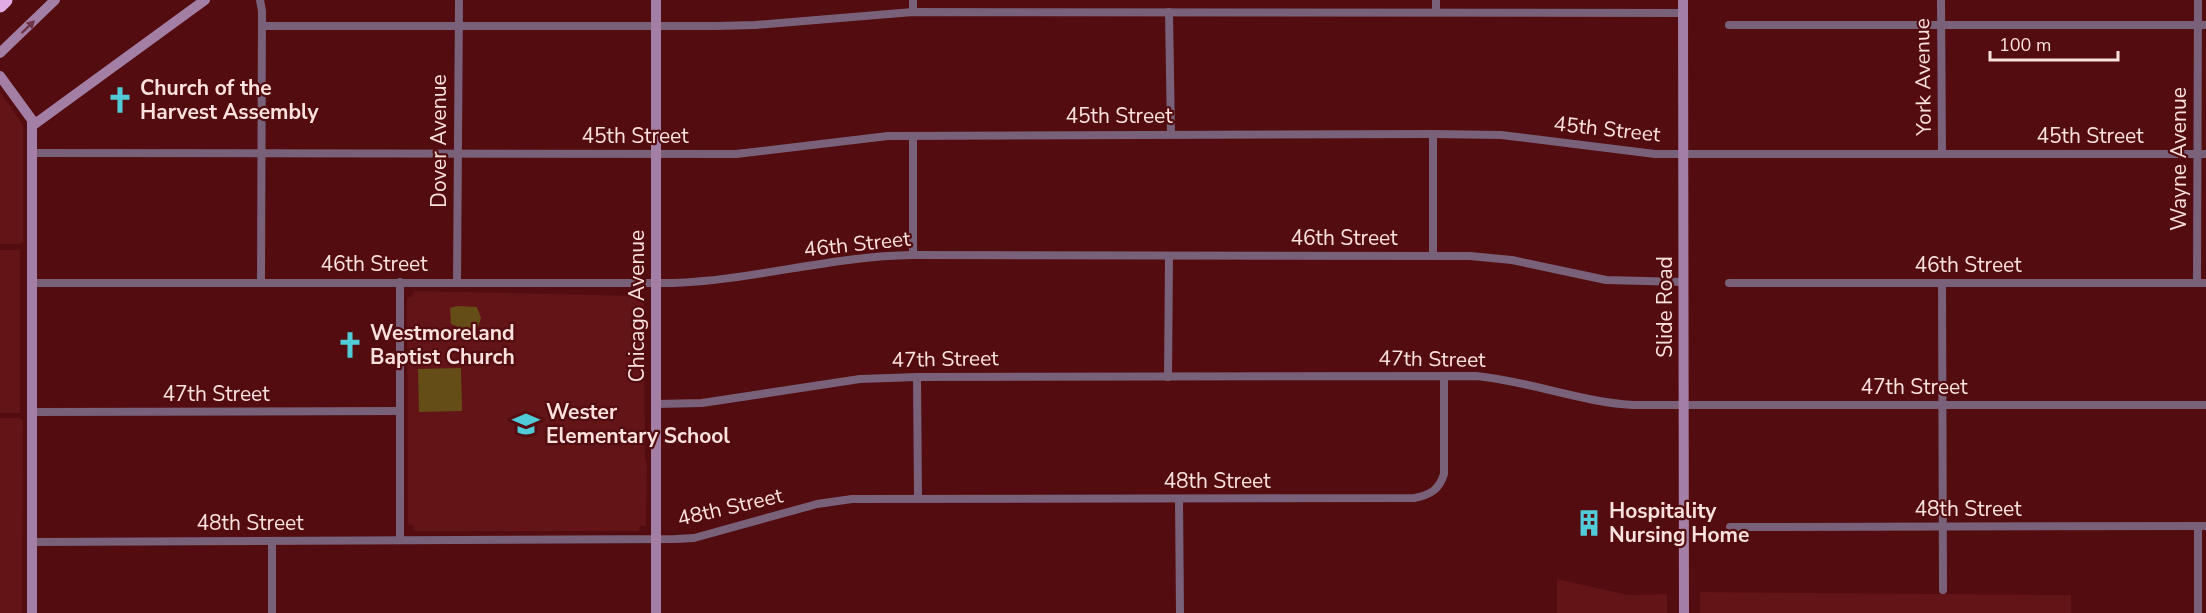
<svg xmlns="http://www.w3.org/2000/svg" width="2206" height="613" viewBox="0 0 2206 613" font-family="'Nunito Sans',sans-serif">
	<rect width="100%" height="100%" fill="#530c0f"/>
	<g fill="#621417">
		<polygon points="0,92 23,125 23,242 19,244 0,244"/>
		<rect x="0" y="250" width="20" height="163"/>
		<polygon points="415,291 641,296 644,301 645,457 647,466 646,527 642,525 639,528 640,531 417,531 412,530 414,528 411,524 408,526 407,299 408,297 410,298"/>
		<polygon points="0,418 20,418 23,421 22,613 0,613"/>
		<polygon points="1557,579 1628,595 1667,594 1667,613 1557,613"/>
		<polygon points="1700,592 2071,595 2071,613 1700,613"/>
	</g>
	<g fill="#654d17">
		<polygon points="457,306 477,307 481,318 478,327 463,329 451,324 450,308"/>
		<polygon points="461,368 462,411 419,412 418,369"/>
	</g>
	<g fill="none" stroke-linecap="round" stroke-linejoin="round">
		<g stroke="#786179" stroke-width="8">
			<polyline points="260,0 262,11 261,282"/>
			<polyline points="913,0 913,12"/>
			<polyline points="1436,0 1436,12"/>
			<polyline points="1941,0 1942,154"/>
			<polyline points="1169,12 1171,134"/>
			<polyline points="1729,25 2206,25"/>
			<polyline points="262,26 716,26 755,25 913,12 1683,13"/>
			<polyline points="1433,134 1433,256"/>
			<polyline points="33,153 736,154 888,136 1433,134 1501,135 1655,154 2206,154"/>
			<polyline points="913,255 913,136"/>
			<polyline points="400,282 400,540"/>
			<polyline points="457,282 459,0"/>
			<path d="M32 283H673C754 280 832 256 913 255L1470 256 1512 260 1606 280 1684 282"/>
			<polyline points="1729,283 2206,283"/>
			<polyline points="1942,283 1943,590"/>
			<polyline points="2197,283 2198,0"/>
			<polyline points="917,377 918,498"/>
			<polyline points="1168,377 1169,256"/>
			<path d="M656 404 702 403 860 379 917 377 1476 376C1529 381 1580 402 1633 405H2206"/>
			<polyline points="32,412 400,411"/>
			<polyline points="1179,499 1180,613"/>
			<polyline points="1730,527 2206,526"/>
			<path d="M32 542 676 539 694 538 817 504 852 499 1414 498C1430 495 1439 490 1444 474V376"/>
			<polyline points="272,613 272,541"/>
			<polyline points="2198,613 2198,526"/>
		</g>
		<g stroke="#a37fa5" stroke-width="10">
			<polyline points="1683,0 1684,613"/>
			<polyline points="0,53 55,0"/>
			<polyline points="0,76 32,120 32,613"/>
			<polyline points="32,126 205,0"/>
			<polyline points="656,613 656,0"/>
		</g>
		<polyline stroke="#e3abe6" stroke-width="15" points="0,5 5,0"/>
	</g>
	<defs><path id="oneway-solid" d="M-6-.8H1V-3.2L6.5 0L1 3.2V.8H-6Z" transform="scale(1.5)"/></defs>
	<use fill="#6f3444" href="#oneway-solid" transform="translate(28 27) rotate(-44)"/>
	<defs>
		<symbol id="church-bare" viewBox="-9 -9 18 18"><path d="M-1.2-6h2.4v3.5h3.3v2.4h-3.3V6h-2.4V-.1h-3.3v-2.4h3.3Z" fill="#52cbd8" stroke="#530c0f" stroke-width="2.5" paint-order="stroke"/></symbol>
		<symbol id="school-bare" viewBox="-9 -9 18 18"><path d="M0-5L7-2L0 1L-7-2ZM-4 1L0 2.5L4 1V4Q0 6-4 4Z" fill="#52cbd8" stroke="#530c0f" stroke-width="2.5" paint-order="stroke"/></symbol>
		<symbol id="building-bare" viewBox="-9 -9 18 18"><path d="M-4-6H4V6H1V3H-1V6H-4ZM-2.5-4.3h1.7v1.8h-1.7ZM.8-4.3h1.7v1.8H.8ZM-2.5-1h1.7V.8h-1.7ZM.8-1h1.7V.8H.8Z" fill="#52cbd8" stroke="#530c0f" stroke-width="2.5" paint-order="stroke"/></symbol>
	</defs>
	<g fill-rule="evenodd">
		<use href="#church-bare" x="101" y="81" width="38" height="38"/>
		<use href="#church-bare" x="331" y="326" width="38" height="38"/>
		<use href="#school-bare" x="507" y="405" width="38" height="38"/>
		<use href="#building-bare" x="1570" y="504" width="38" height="38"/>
	</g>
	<g text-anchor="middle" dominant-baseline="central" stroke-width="4.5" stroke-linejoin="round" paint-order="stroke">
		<g font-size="21" fill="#fce1de" stroke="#530c0f">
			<text transform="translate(1923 77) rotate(-91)">York Avenue</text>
			<text x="1119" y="116">45th Street</text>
			<text transform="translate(1607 129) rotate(6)">45th Street</text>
			<text x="635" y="136">45th Street</text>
			<text x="2090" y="136">45th Street</text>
			<text transform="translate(439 141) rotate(-90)">Dover Avenue</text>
			<text transform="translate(2179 159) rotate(-90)">Wayne Avenue</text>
			<text x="1344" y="238">46th Street</text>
			<text transform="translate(857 244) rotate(-6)">46th Street</text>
			<text x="374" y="264">46th Street</text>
			<text x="1968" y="265">46th Street</text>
			<text transform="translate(637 306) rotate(-90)">Chicago Avenue</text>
			<text transform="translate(1665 307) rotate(-90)">Slide Road</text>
			<text transform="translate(945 359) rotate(-1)">47th Street</text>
			<text transform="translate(1432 359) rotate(1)">47th Street</text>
			<text x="1914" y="387">47th Street</text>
			<text x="216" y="394">47th Street</text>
			<text x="1217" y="481">48th Street</text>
			<text transform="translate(730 507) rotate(-13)">48th Street</text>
			<text x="1968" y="509">48th Street</text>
			<text x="250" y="523">48th Street</text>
		</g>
		<g font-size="21" font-weight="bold" fill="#fce1de" stroke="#530c0f" text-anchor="start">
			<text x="140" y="88">Church of the<tspan x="140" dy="24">Harvest Assembly</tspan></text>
			<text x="370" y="333">Westmoreland<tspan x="370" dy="24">Baptist Church</tspan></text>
			<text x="546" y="412">Wester<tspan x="546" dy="24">Elementary School</tspan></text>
			<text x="1609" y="511">Hospitality<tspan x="1609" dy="24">Nursing Home</tspan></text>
		</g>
	</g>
	<path d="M1990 51v9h128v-9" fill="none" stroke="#fce1de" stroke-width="3"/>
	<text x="1999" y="51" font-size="18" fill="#fce1de" stroke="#530c0f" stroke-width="4.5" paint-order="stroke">100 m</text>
</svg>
